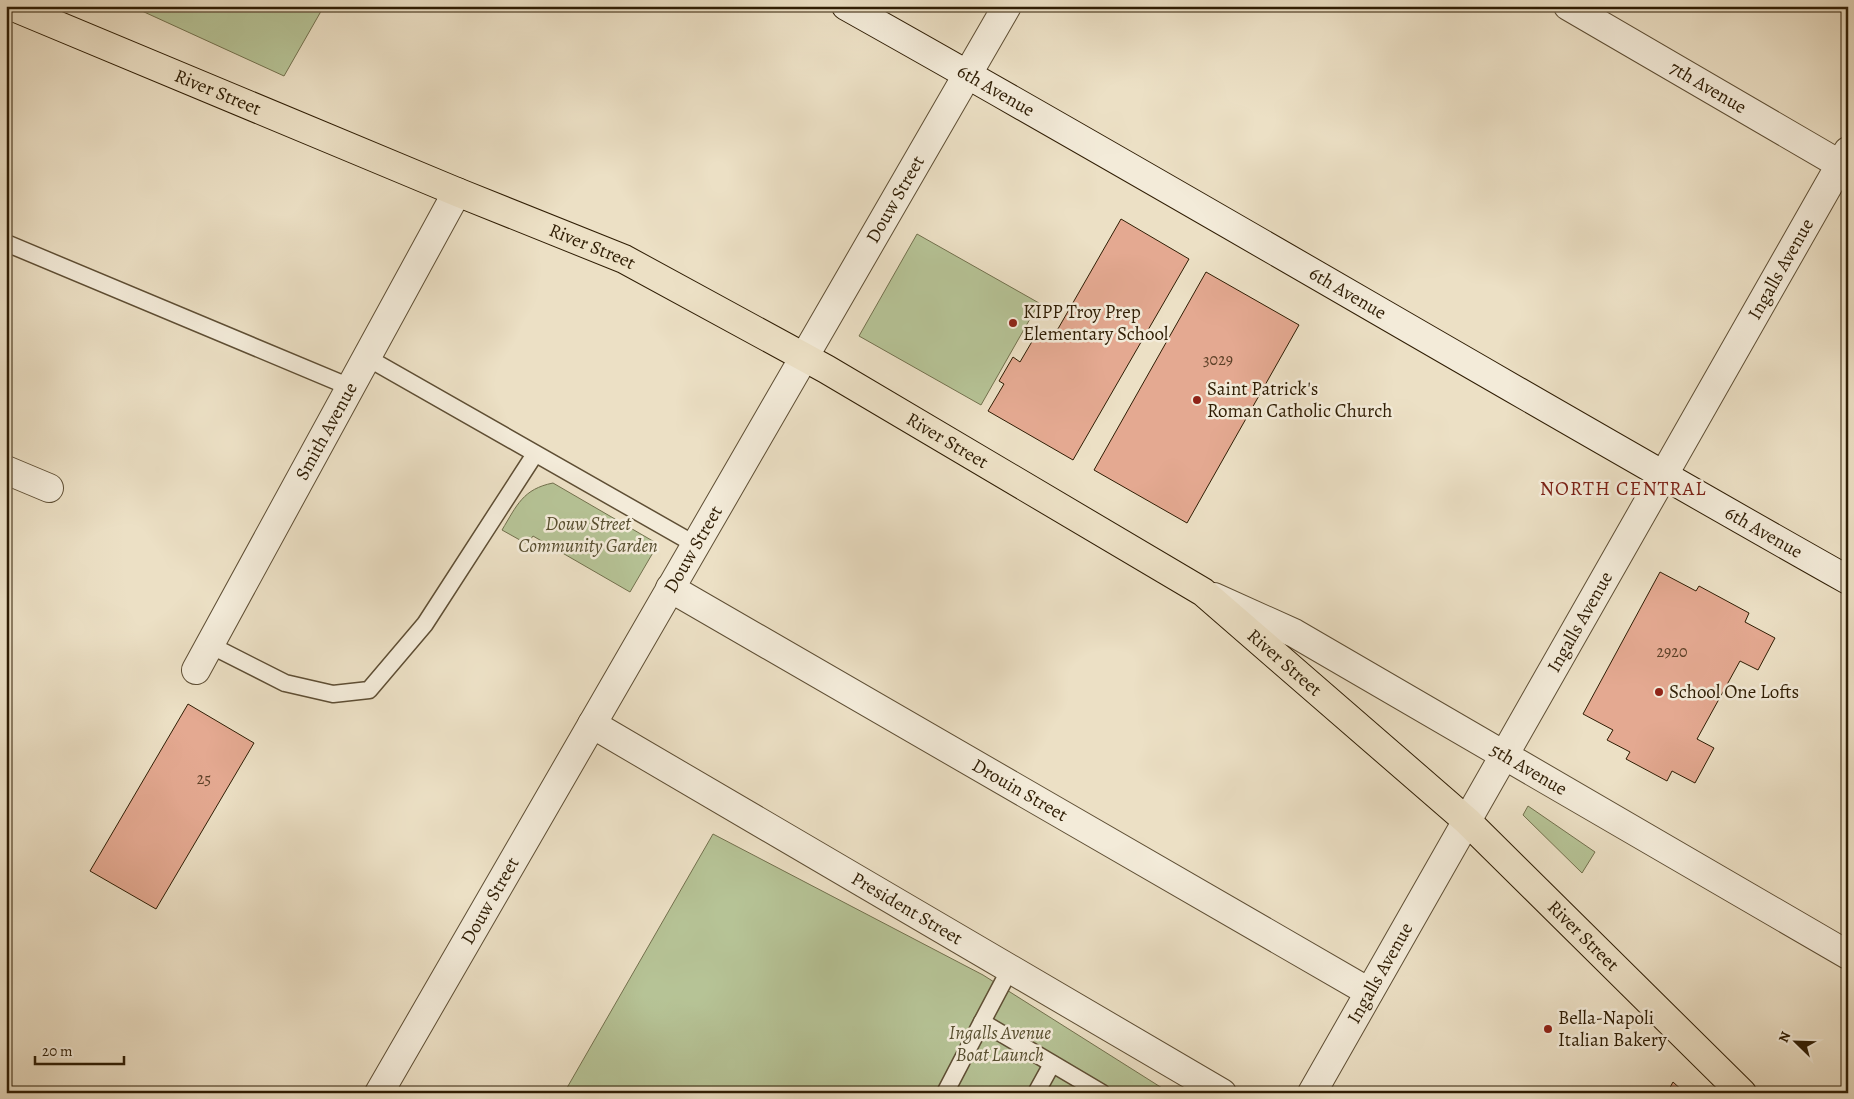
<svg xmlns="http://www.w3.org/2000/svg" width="1854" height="1099" viewBox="0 0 1854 1099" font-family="Alegreya,serif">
	<rect width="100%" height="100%" fill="#ece0c5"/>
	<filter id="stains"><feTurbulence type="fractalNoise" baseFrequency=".004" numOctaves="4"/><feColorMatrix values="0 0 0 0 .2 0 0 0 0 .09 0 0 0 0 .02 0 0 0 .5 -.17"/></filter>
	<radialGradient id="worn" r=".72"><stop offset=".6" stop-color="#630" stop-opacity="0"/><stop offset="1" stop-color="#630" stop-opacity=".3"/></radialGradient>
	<g fill="#b6c396" stroke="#72704d">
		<polygon points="131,6 324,6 284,76"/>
		<polygon points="917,234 1039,303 981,405 859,336"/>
		<path d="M553 483 658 544 630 592 533 536 527 544 502 530C517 505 523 489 553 483Z"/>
		<polygon points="1528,806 1595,852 1582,873 1523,815"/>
		<polygon points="713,834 983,975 1170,1093 564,1093"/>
	</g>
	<g fill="#e4a991" stroke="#2f1d04">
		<polygon points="1121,219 1189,259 1073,460 988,411 1004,384 999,381 1013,357 1020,362 1037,333 1051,341"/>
		<polygon points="1206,272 1299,325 1187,523 1094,470"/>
		<polygon points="1660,572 1696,591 1699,586 1749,613 1745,622 1775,638 1758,670 1740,661 1697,739 1714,748 1695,783 1672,771 1667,781 1626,759 1630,752 1607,740 1613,730 1583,714"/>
		<polygon points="188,704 254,743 156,909 90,871"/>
		<polygon points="1673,1082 1685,1093 1667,1093"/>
	</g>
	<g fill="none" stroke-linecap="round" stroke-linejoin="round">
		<defs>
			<g id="lane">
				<polyline points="6,243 350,387"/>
				<polyline points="366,357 696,545"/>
				<polyline points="210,645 285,683 333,694 369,690 425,624 535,454"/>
				<polyline points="1010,969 982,1022 1102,1093"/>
				<polyline points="945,1093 982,1022"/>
				<polyline points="1036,1093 1052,1064"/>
			</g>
			<g id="street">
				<path id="s1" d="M1568 6 1848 169"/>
				<polyline points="6,470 49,488"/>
				<path id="s2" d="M670 588 1369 992"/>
				<path id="s3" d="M1214 597 1294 633 1848 955"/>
				<path id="s4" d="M196 670 457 192"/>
				<path id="s5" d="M592 724 1222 1093"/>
				<path id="s6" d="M379 1093 1007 6"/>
				<path id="s7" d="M1312 1093 1848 151"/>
			</g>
			<g id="secondary">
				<path id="s8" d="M846 6C1182 194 1512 391 1848 580"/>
			</g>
			<g id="primary">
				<path id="s9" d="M11 6 457 192 624 259 826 369 1203 592 1467 821 1742 1093"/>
			</g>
		</defs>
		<use href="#lane" stroke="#5e4e34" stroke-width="19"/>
		<use href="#street" stroke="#5e4e34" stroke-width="30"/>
		<use href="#secondary" stroke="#2f1d04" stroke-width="30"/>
		<use href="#primary" stroke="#2f1d04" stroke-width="30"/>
		<use href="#lane" stroke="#f3ebd9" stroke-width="16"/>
		<use href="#street" stroke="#f3ebd9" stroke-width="28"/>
		<use href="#secondary" stroke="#f3ebd9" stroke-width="28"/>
		<use href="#primary" stroke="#ece0c5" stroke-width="28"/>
	</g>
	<g fill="#8f2418" stroke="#f3ebd9" stroke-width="2">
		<circle cx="1013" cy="323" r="5"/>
		<circle cx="1197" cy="400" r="5"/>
		<circle cx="1659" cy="692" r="5"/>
		<circle cx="1548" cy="1029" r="5"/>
	</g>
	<g text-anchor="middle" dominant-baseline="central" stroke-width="5" stroke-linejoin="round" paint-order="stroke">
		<g font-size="16" fill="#5c4027">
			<text x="1218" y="360">3029</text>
			<text x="1672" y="652">2920</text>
			<text x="204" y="779">25</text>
		</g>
		<g font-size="19" fill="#2f1d04" stroke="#f3ebd9">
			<text stroke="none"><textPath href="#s1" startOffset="162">7th Avenue</textPath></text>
			<text stroke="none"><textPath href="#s8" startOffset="172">6th Avenue</textPath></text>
			<text stroke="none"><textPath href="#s9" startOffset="224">River Street</textPath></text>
			<text stroke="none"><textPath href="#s6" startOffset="1032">Douw Street</textPath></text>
			<text stroke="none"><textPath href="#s9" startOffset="629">River Street</textPath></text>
			<text stroke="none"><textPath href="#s7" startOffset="948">Ingalls Avenue</textPath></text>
			<text stroke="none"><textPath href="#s8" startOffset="578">6th Avenue</textPath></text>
			<text stroke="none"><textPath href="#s4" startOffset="272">Smith Avenue</textPath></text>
			<text stroke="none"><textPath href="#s9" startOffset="1034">River Street</textPath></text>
			<text stroke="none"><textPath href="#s8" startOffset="1058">6th Avenue</textPath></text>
			<text stroke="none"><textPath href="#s6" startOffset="628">Douw Street</textPath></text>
			<text stroke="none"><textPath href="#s7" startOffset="542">Ingalls Avenue</textPath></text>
			<text stroke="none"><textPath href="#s9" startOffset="1439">River Street</textPath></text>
			<text stroke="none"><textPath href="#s3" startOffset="359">5th Avenue</textPath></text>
			<text stroke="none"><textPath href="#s2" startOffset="404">Drouin Street</textPath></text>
			<text stroke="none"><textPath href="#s6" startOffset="222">Douw Street</textPath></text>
			<text stroke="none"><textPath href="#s5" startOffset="365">President Street</textPath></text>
			<text stroke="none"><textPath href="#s9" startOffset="1844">River Street</textPath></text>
			<text stroke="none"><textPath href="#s7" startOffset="138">Ingalls Avenue</textPath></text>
		</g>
		<g font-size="19" fill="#2f1d04" stroke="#f3ebd9" text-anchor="start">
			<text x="1023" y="312">KIPP Troy Prep<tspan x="1023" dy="22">Elementary School</tspan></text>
			<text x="1207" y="389">Saint Patrick's<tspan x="1207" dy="22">Roman Catholic Church</tspan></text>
			<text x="1669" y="692">School One Lofts</text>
			<text x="1558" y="1018">Bella-Napoli<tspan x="1558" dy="22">Italian Bakery</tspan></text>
		</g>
		<g font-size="19" font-style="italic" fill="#584f30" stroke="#f3ebd9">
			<text x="588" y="524">Douw Street<tspan x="588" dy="22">Community Garden</tspan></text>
			<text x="1000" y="1033">Ingalls Avenue<tspan x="1000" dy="22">Boat Launch</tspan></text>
		</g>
		<g font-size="20" letter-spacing="1" fill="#7a1f14" stroke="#f3ebd9">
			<text x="1623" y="488">NORTH CENTRAL</text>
		</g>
	</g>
	<rect width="1854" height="1099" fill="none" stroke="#ece0c5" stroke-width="25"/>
	<rect x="8" y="8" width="1839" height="1084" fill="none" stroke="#2f1d04" stroke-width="2.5"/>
	<rect x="12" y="12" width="1829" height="1074" fill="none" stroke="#2f1d04"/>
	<g transform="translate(1796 1042) rotate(293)" stroke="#f3ebd9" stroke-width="4" paint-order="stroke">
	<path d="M0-4L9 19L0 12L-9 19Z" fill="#2f1d04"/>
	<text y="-8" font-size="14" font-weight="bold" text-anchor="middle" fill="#2f1d04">N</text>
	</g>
	<path d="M35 1056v8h89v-8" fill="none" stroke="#2f1d04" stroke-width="2.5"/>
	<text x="42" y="1056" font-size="15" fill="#2f1d04" stroke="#f3ebd9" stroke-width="4" paint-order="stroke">20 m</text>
	<rect width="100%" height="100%" filter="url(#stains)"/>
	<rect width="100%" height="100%" fill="url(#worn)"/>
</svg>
